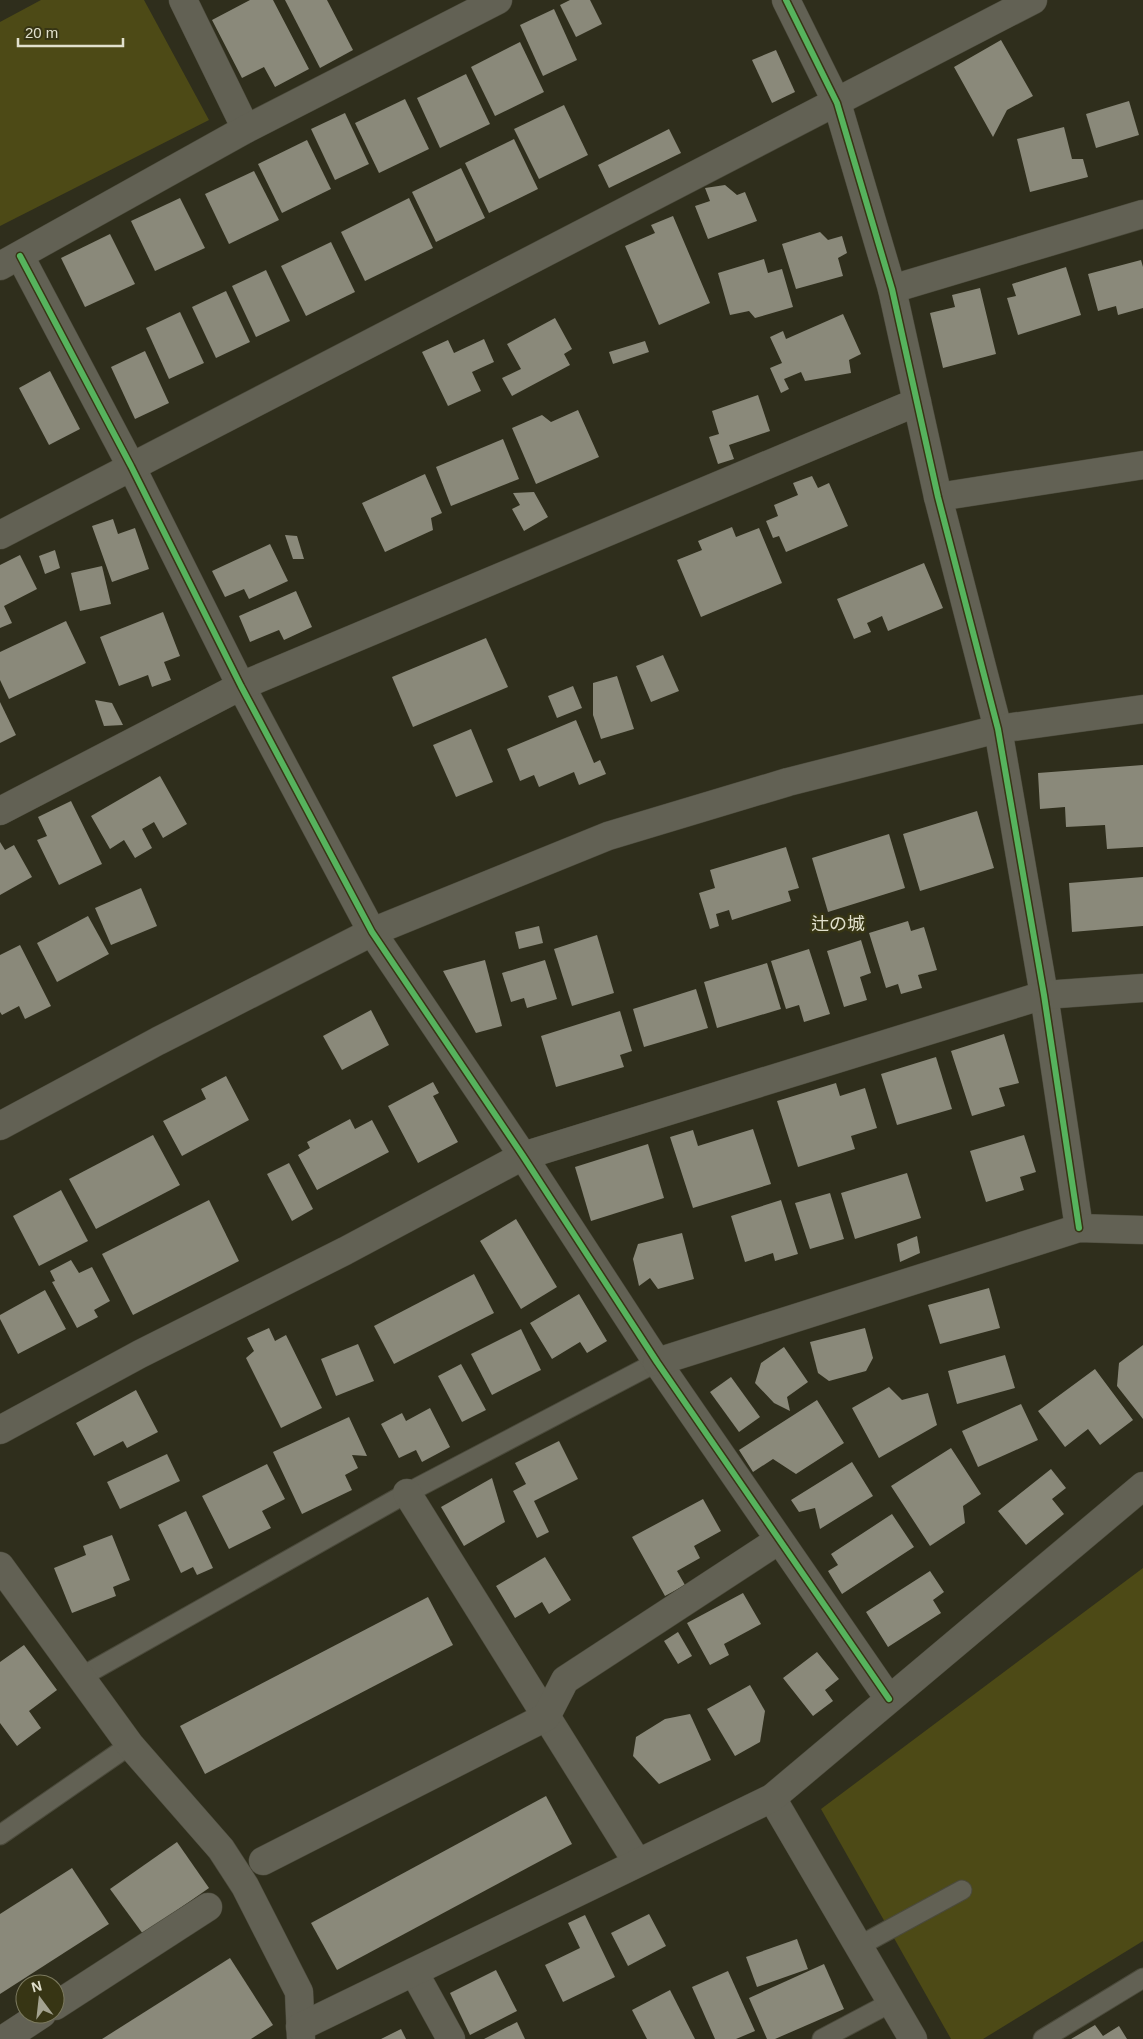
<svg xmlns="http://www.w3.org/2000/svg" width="1143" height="2039" viewBox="0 0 1143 2039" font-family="Helvetica,'Noto Sans JP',sans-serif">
	<rect width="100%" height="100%" fill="#2f2e1c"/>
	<g fill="#4d4a16">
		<polygon points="41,0 144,0 209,120 0,226 0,22"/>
		<polygon points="1143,1568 1143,1941 983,2039 951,2039 821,1809"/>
	</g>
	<g fill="#8a897a">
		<polygon points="250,0 273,0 309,69 275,87 264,67 242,78 212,20"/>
		<polygon points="285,0 327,0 353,50 320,68"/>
		<polygon points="570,0 590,0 602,24 576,37 560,5"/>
		<polygon points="554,9 577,60 543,76 520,25"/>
		<polygon points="1001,40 1033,96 1007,110 993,137 954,67"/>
		<polygon points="520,42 544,92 495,116 471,67"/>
		<polygon points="776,50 795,92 772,103 752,60"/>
		<polygon points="466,74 490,124 440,148 417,98"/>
		<polygon points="405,99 429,149 379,173 355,123"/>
		<polygon points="1129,101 1139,135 1096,148 1086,114"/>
		<polygon points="564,105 588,155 539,179 514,129"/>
		<polygon points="345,113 369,164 335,180 311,129"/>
		<polygon points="1064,127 1072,159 1083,159 1088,177 1030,192 1017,139"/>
		<polygon points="669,129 681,153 609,188 598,165"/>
		<polygon points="514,139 538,189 489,213 465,163"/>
		<polygon points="307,140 331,189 282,213 258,164"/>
		<polygon points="461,168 485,218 436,242 412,192"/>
		<polygon points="254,171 279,220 229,244 205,194"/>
		<polygon points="725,185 737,195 745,192 757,221 708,239 695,206 710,201 705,188"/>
		<polygon points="180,198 205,248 155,271 131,221"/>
		<polygon points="409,198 433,248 365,281 341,232"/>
		<polygon points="673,216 710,303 659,325 625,246 655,233 651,225"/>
		<polygon points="820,232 828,240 842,236 847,253 838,258 843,276 796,289 782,244"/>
		<polygon points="110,234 135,284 85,307 61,258"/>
		<polygon points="331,242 355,292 306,316 281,266"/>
		<polygon points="764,259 768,273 782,269 793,307 755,318 749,311 730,315 718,273"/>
		<polygon points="1141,260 1143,267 1143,308 1118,315 1116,306 1098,311 1088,274"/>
		<polygon points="1066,267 1081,315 1018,335 1007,298 1016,296 1012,284"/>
		<polygon points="266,270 290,321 256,337 232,286"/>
		<polygon points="980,288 996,354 943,368 930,313 955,307 952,295"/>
		<polygon points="226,291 250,342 216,358 192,307"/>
		<polygon points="180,312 204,363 169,379 146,328"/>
		<polygon points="843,314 861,354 849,360 851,373 805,381 801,372 784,379 789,389 781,393 770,368 782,363 770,337 783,331 786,339"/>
		<polygon points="555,318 572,349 564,354 570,365 512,396 502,378 521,369 507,344"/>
		<polygon points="484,339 494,362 472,372 481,391 448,406 422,352 448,340 454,353"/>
		<polygon points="645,341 649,352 613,364 609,352"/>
		<polygon points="145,351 169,403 135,419 111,367"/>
		<polygon points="50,371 80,429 49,445 19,388"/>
		<polygon points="758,395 770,431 729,445 734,459 718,464 709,437 719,434 712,411"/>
		<polygon points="578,410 599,457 536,484 512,428 542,415 551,422"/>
		<polygon points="503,439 519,479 451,506 436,467"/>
		<polygon points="425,474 442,513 431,518 433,530 385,552 362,503"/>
		<polygon points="812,476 818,488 829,483 848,526 786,552 779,536 773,538 766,521 778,516 774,505 798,495 793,483"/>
		<polygon points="534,492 548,517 524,531 512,509 520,505 513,493"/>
		<polygon points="113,519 118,534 135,528 149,569 112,582 92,526"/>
		<polygon points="732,527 736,537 759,528 782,583 701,617 677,560 702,550 698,541"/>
		<polygon points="285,535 297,536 304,559 293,559"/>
		<polygon points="270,544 288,581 249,599 244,589 225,597 212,571"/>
		<polygon points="55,550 60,568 45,574 39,556"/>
		<polygon points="20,555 37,589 4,606 12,623 0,628 0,565"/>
		<polygon points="924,563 943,608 888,631 882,616 867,623 871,632 854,639 837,599"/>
		<polygon points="102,566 111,604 80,611 71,573"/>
		<polygon points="296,591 312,627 284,640 279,630 250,642 239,616"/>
		<polygon points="163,612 180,656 164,662 171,680 152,687 148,675 119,686 100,637"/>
		<polygon points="66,621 86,663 9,699 0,680 0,652"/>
		<polygon points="486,638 508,687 413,727 392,677"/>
		<polygon points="663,655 679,691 651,702 636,666"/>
		<polygon points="617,676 634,729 601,739 593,715 593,683"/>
		<polygon points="573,686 582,708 557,718 548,696"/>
		<polygon points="95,700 112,703 123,725 104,726"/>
		<polygon points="0,702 16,735 0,743"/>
		<polygon points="576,720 594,763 600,760 606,774 579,785 574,772 539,787 534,775 520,781 507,749"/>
		<polygon points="471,729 493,782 456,797 433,745"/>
		<polygon points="1143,765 1143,847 1107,849 1105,825 1066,827 1065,807 1040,809 1038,773"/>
		<polygon points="160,776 187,824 163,838 154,822 142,829 152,848 135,858 124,840 110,849 91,816"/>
		<polygon points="71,801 102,864 59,885 37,840 47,836 38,817"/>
		<polygon points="977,811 994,868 920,891 903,834"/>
		<polygon points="889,834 905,888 828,912 812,858"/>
		<polygon points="0,842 5,850 14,845 32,877 0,895"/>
		<polygon points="786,847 799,888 788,891 791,901 732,920 729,910 716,914 719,926 710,929 699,893 715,888 710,870"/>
		<polygon points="1143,877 1143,926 1072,932 1069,883"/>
		<polygon points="141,888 157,926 111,945 95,908"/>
		<polygon points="88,916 109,954 57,982 37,943"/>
		<polygon points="908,921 911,931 924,927 937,970 918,975 922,988 901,994 898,984 886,988 869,933"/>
		<polygon points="539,926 543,943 519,949 515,932"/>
		<polygon points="597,935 614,993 572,1006 554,949"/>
		<polygon points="861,940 871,973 860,977 867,1000 844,1007 827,951"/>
		<polygon points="20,945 51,1006 25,1019 19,1006 2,1015 0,1012 0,955"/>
		<polygon points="809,949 830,1014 804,1022 799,1005 786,1009 771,961"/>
		<polygon points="485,960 502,1026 476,1033 443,971"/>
		<polygon points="545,960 557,999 527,1008 524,998 511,1002 502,973"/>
		<polygon points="767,963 781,1009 717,1028 704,982"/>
		<polygon points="696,989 708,1028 644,1047 633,1009"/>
		<polygon points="371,1010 389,1045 342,1070 323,1036"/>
		<polygon points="620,1011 632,1051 620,1055 624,1067 556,1087 541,1036"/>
		<polygon points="1004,1034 1019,1083 999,1088 1005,1106 972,1116 951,1051"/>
		<polygon points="936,1057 952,1109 897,1125 881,1074"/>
		<polygon points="226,1076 249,1120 182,1156 163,1121 206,1099 201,1089"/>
		<polygon points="433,1082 439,1093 433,1096 458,1142 418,1163 388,1106"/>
		<polygon points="836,1083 840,1096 865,1088 877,1128 851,1136 855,1149 798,1167 777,1101"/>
		<polygon points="350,1119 355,1129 372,1120 389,1152 317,1190 298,1155 310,1148 307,1142"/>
		<polygon points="753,1129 771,1184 693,1208 670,1137 693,1130 698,1146"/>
		<polygon points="153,1135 180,1185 96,1229 69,1179"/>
		<polygon points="1024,1135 1036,1172 1020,1177 1024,1190 986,1202 970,1151"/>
		<polygon points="648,1144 664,1198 591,1221 575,1167"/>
		<polygon points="289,1163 313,1209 292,1221 267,1174"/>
		<polygon points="907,1173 921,1218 855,1239 841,1193"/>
		<polygon points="61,1190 88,1241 39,1266 13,1216"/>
		<polygon points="830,1193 844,1239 810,1249 795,1203"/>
		<polygon points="209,1200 239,1261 133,1315 102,1254"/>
		<polygon points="781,1200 798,1254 775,1261 773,1253 745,1262 731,1216"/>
		<polygon points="516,1219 557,1287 521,1309 480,1241"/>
		<polygon points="682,1233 694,1279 658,1289 650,1278 639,1286 633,1259 638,1244"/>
		<polygon points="917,1236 920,1253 900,1262 897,1244"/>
		<polygon points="71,1260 79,1273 92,1267 110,1301 94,1310 98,1317 77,1328 52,1282 55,1281 50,1271"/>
		<polygon points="474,1274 494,1313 394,1364 374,1326"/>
		<polygon points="989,1288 1000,1328 940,1344 928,1305"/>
		<polygon points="45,1290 66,1329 18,1354 0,1319 0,1315"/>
		<polygon points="579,1294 607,1341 587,1353 580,1342 552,1359 530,1323"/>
		<polygon points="269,1328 275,1341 286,1335 322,1408 281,1428 246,1358 254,1351 247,1338"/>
		<polygon points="865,1328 873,1358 866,1371 829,1381 818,1373 810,1342"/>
		<polygon points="521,1329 541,1370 492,1395 471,1354"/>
		<polygon points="358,1344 374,1381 336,1396 321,1359"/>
		<polygon points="1143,1345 1143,1419 1117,1386 1119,1363"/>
		<polygon points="784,1347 808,1382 787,1397 790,1411 774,1403 755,1383 761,1363"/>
		<polygon points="1005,1355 1015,1388 957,1404 948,1371"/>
		<polygon points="461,1364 486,1410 462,1422 438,1376"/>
		<polygon points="1095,1369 1133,1420 1100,1445 1088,1429 1065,1447 1038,1411"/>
		<polygon points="731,1377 760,1417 739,1432 710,1392"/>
		<polygon points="889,1387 902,1400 928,1393 937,1425 879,1458 852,1408"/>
		<polygon points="136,1390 158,1432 127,1448 123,1441 94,1456 76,1423"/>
		<polygon points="817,1400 844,1443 796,1474 773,1459 753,1472 739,1450"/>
		<polygon points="1021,1404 1038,1440 978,1467 962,1431"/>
		<polygon points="430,1408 450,1447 422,1462 416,1450 399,1458 381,1424 402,1413 406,1421"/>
		<polygon points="349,1417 367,1456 352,1455 358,1468 345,1475 352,1490 302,1514 273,1452"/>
		<polygon points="559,1441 578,1479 534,1501 549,1532 537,1538 513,1491 526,1484 515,1463"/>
		<polygon points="951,1448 981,1494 963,1506 965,1523 930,1546 891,1486"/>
		<polygon points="167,1454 180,1481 120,1509 107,1482"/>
		<polygon points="852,1462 873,1496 820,1529 815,1508 799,1512 791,1500"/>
		<polygon points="267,1464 285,1499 262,1511 271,1528 229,1549 202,1496"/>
		<polygon points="1051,1469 1066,1488 1052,1499 1064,1514 1026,1545 998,1511"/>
		<polygon points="492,1478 505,1522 464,1546 441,1507"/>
		<polygon points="703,1499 721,1531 694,1546 700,1558 677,1571 685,1585 665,1596 632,1537"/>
		<polygon points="186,1511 213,1568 197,1575 193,1567 181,1573 158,1525"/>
		<polygon points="892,1514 914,1547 842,1594 828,1571 838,1565 831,1554"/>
		<polygon points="112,1535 130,1580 113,1587 116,1596 72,1613 54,1568 86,1555 83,1546"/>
		<polygon points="545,1557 571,1600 549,1614 542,1602 515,1618 496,1586"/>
		<polygon points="930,1571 944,1592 933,1600 941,1613 888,1647 866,1612"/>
		<polygon points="743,1593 761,1624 724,1644 729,1655 710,1665 687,1623"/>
		<polygon points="428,1597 453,1645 205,1774 180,1726"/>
		<polygon points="678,1632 692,1656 678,1664 664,1641"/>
		<polygon points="24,1645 57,1690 29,1711 41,1728 17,1746 0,1723 0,1662"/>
		<polygon points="817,1652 839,1679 825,1690 833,1701 813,1716 783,1678"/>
		<polygon points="750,1685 765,1711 760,1742 735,1756 707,1709"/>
		<polygon points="690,1714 711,1760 659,1784 633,1756 636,1737 665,1719"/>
		<polygon points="546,1796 572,1844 337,1970 311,1923"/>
		<polygon points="177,1842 209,1888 143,1934 110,1889"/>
		<polygon points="72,1868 109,1924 0,1994 0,1914"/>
		<polygon points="649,1914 666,1946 628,1966 611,1933"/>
		<polygon points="585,1915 615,1977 563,2002 545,1965 580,1948 568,1923"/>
		<polygon points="797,1939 808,1969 757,1987 746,1957"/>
		<polygon points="230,1958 273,2025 251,2039 102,2039"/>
		<polygon points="824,1964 844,2009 775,2039 767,2039 749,1998"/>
		<polygon points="496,1970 517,2011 470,2035 450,1993"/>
		<polygon points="728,1971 755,2031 736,2039 715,2039 692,1987"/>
		<polygon points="670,1990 695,2039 647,2039 632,2010"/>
		<polygon points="517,2022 525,2039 484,2039"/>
		<polygon points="1095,2025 1103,2036 1119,2026 1127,2039 1071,2039"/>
		<polygon points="401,2029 406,2039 381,2039"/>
	</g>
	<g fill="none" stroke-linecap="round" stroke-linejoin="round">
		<defs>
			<g id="lane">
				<polyline points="81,1677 407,1493 657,1362"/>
				<polyline points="0,1835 130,1745"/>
				<polyline points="859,1946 962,1890"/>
				<polyline points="822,2039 892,2002"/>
				<polyline points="1043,2039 1143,1978"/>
			</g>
			<g id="street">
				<polyline points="183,0 246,129"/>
				<polyline points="786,0 837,103 892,289 938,497 998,729 1044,995 1079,1228"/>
				<polyline points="20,256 131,466 241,686 372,932 523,1156 657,1362 889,1699"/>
				<polyline points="0,266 246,129 498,0"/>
				<polyline points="892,289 1143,214"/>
				<polyline points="938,497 1143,465"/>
				<polyline points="0,535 1033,0"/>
				<polyline points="0,811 241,686 917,402"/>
				<polyline points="657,1362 1079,1228 1143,1230"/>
				<polyline points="0,1430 140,1354 345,1251 523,1156 1044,995 1143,988"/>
				<polyline points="407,1493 637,1862"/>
				<polyline points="0,1566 130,1745 221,1849 245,1886 299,1992 301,2039"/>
				<polyline points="772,1798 913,2039"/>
				<polyline points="263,1861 546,1717 565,1680 779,1540"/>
				<polyline points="414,1972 451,2039"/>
				<polyline points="55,2006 208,1907"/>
				<polyline points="300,2027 772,1798 1143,1486"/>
				<polyline points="4,2039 42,2014"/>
			</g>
			<polyline id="secondary" points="0,1126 158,1041 372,932 608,836 788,782 998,729 1143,709"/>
		</defs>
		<use href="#lane" stroke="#4b4a3b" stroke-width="21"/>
		<use href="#street" stroke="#4b4a3b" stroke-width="29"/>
		<use href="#secondary" stroke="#4b4a3b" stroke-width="29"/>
		<use href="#lane" stroke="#626154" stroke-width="19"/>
		<use href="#street" stroke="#626154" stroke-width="28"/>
		<use href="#secondary" stroke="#626154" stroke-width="28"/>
		<defs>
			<g id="cycleway">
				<polyline points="786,0 837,103 892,289 938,497 998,729 1044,995 1079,1228"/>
				<polyline points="20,256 131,466 241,686 372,932 523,1156 657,1362 889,1699"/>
			</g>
		</defs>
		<use href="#cycleway" stroke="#373514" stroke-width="9"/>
		<use href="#cycleway" stroke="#56b35d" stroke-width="6"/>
	</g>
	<g text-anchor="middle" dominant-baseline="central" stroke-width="5" stroke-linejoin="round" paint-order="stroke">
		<g font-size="18" fill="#e1e0cd" stroke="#373514">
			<text x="838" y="924">辻の城</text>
		</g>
	</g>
	<g transform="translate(40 1999) rotate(345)"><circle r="24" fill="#373514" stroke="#7b795e"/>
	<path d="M0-4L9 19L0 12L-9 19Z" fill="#a3a28f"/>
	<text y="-8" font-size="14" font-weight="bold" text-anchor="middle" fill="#e1e0cd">N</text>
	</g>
	<path d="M18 38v8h105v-8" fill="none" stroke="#e1e0cd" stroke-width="2.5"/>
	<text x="25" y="38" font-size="15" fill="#e1e0cd" stroke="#373514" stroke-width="4" paint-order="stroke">20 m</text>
</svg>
